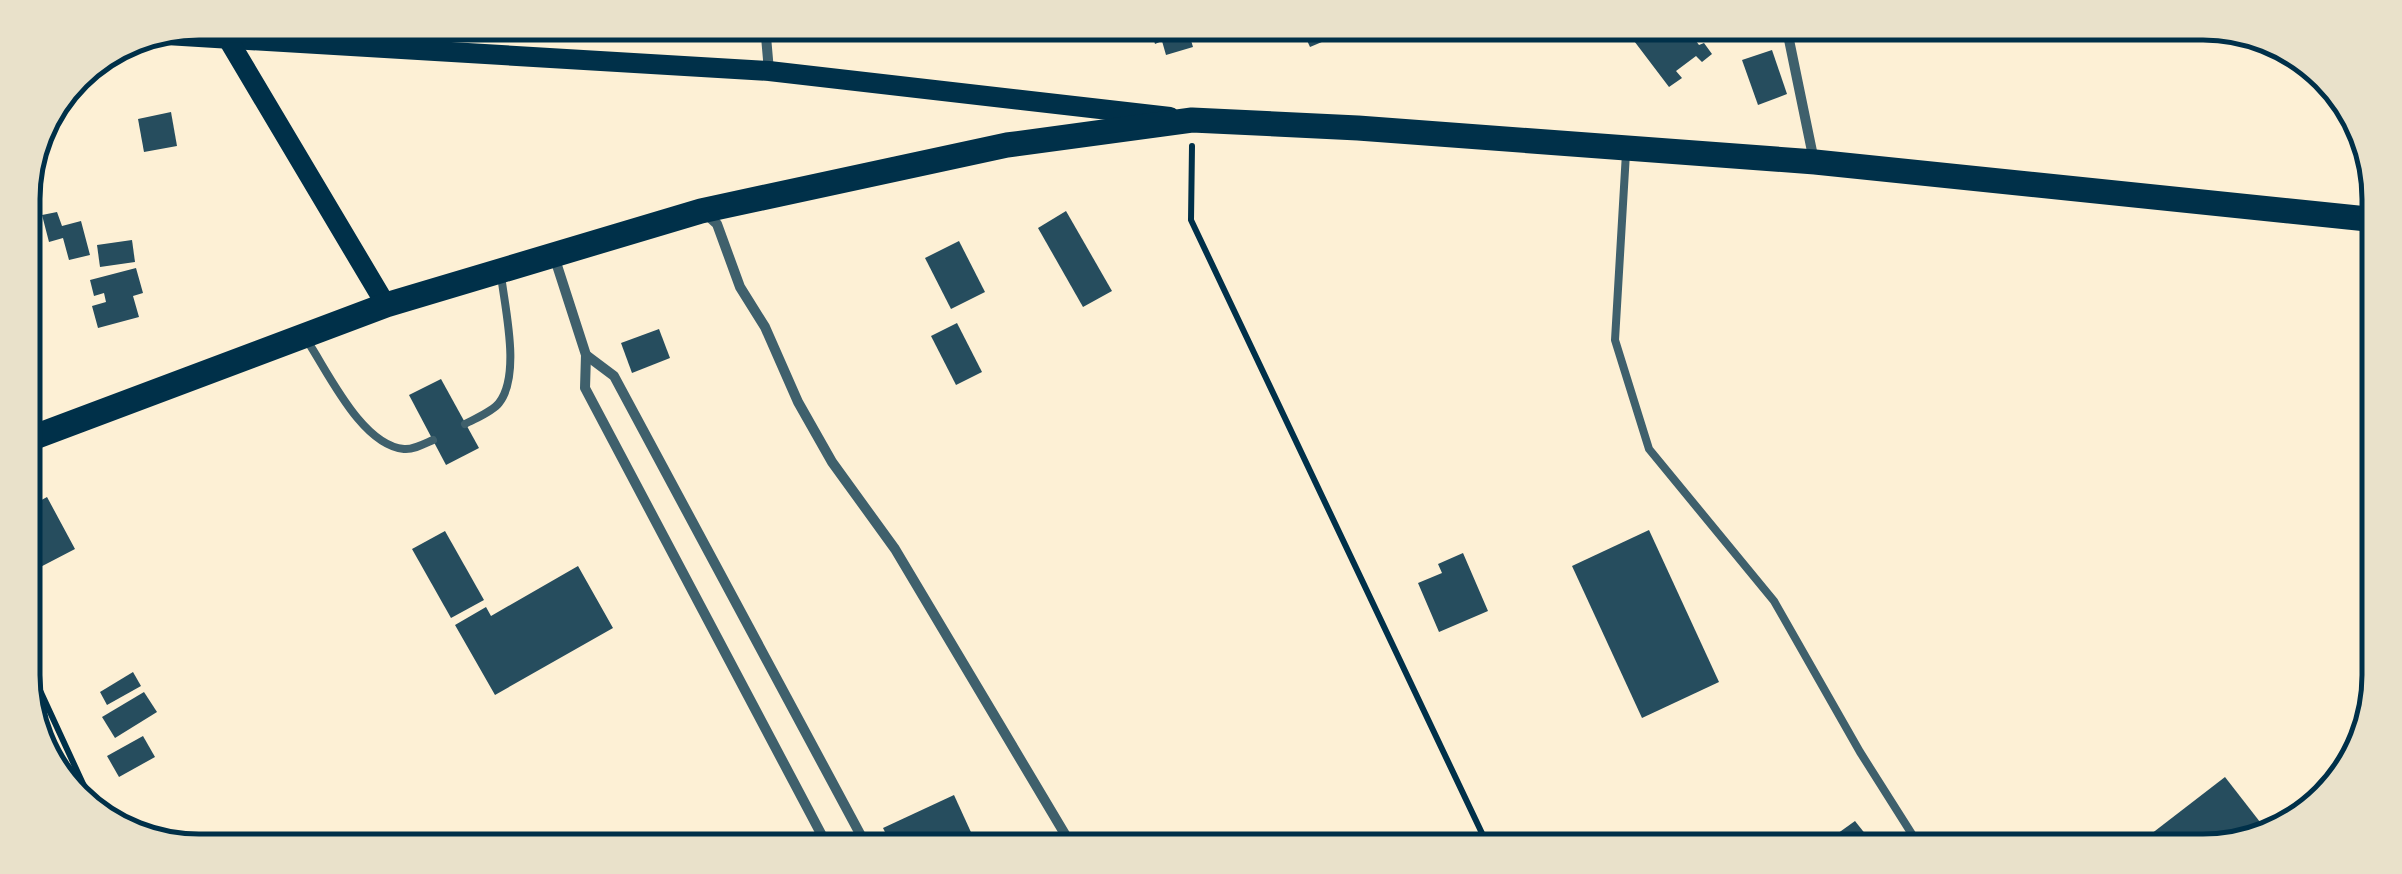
<svg xmlns="http://www.w3.org/2000/svg" width="2402" height="874" viewBox="0 0 2402 874" font-family="Georgia,serif">
	<rect width="100%" height="100%" fill="#fdf0d5"/>
	<g fill="#264d5e">
		<polygon points="1150,27 1187,27 1193,47 1166,55 1162,41 1155,44"/>
		<polygon points="1301,27 1355,28 1310,47"/>
		<polygon points="1625,29 1687,29 1699,45 1704,43 1712,54 1702,62 1696,56 1676,71 1682,78 1669,87"/>
		<polygon points="1772,50 1787,94 1758,105 1742,60"/>
		<polygon points="171,112 177,146 144,152 138,119"/>
		<polygon points="1066,211 1112,291 1083,307 1038,228"/>
		<polygon points="57,212 62,226 81,221 90,255 69,260 63,238 49,242 42,215"/>
		<polygon points="132,240 135,262 100,267 97,245"/>
		<polygon points="959,241 985,292 951,309 925,258"/>
		<polygon points="136,268 143,293 133,296 139,317 98,328 92,306 106,302 104,293 94,296 90,280"/>
		<polygon points="957,323 982,372 956,385 931,336"/>
		<polygon points="659,329 670,358 632,373 621,343"/>
		<polygon points="441,379 479,448 446,465 409,395"/>
		<polygon points="47,497 75,549 25,575 25,552 37,546 25,523 25,509"/>
		<polygon points="1649,530 1719,682 1642,718 1572,566"/>
		<polygon points="445,531 484,600 451,618 412,549"/>
		<polygon points="1463,553 1488,611 1439,632 1418,583 1442,573 1438,564"/>
		<polygon points="578,566 613,628 495,695 455,625 486,607 491,616"/>
		<polygon points="133,672 141,686 107,705 100,692"/>
		<polygon points="144,692 157,712 115,738 102,717"/>
		<polygon points="143,736 155,757 119,777 107,756"/>
		<polygon points="2225,777 2267,831 2214,851 2129,851"/>
		<polygon points="954,795 975,841 964,846 892,846 883,828"/>
		<polygon points="1855,821 1878,850 1816,849"/>
	</g>
	<g fill="none" stroke-linecap="round" stroke-linejoin="round">
		<g stroke="#003049" stroke-width="6">
			<polyline points="1192,146 1191,220 1489,848"/>
			<polyline points="26,660 96,812"/>
		</g>
		<g stroke="#3f606c" stroke-width="8">
			<polyline points="1626,153 1615,340 1649,449 1774,601 1860,752 1922,850"/>
			<path d="M308 342C329 374 362 445 404 449 413 450 424 444 433 440"/>
			<path d="M465 424C476 418 492 412 499 403 521 375 505 309 501 275"/>
		</g>
		<g stroke="#3f606c" stroke-width="10">
			<polyline points="765,25 769,71"/>
			<polyline points="1787,30 1814,161"/>
			<polyline points="706,214 717,224 740,287 765,327 798,402 832,462 895,549 1072,846"/>
			<polyline points="554,256 586,355 585,388 827,845"/>
			<polyline points="586,355 614,376 866,845"/>
		</g>
		<g stroke="#003049" stroke-width="20">
			<polyline points="166,35 769,71 1170,117"/>
			<polyline points="229,41 386,305"/>
		</g>
		<polyline stroke="#003049" stroke-width="25" points="24,441 386,305 701,211 1007,145 1192,120 1358,128 1815,162 2377,220"/>
	</g>
	<path d="M0 0H2402V874H0ZM199 40H2203A159 159 0 0 1 2362 199V675A159 159 0 0 1 2203 834H199A159 159 0 0 1 40 675V199A159 159 0 0 1 199 40Z" fill="#e9e1ca" fill-rule="evenodd"/>
	<path fill="none" stroke="#003049" stroke-width="5" d="M199 40H2203A159 159 0 0 1 2362 199V675A159 159 0 0 1 2203 834H199A159 159 0 0 1 40 675V199A159 159 0 0 1 199 40Z"/>
</svg>
